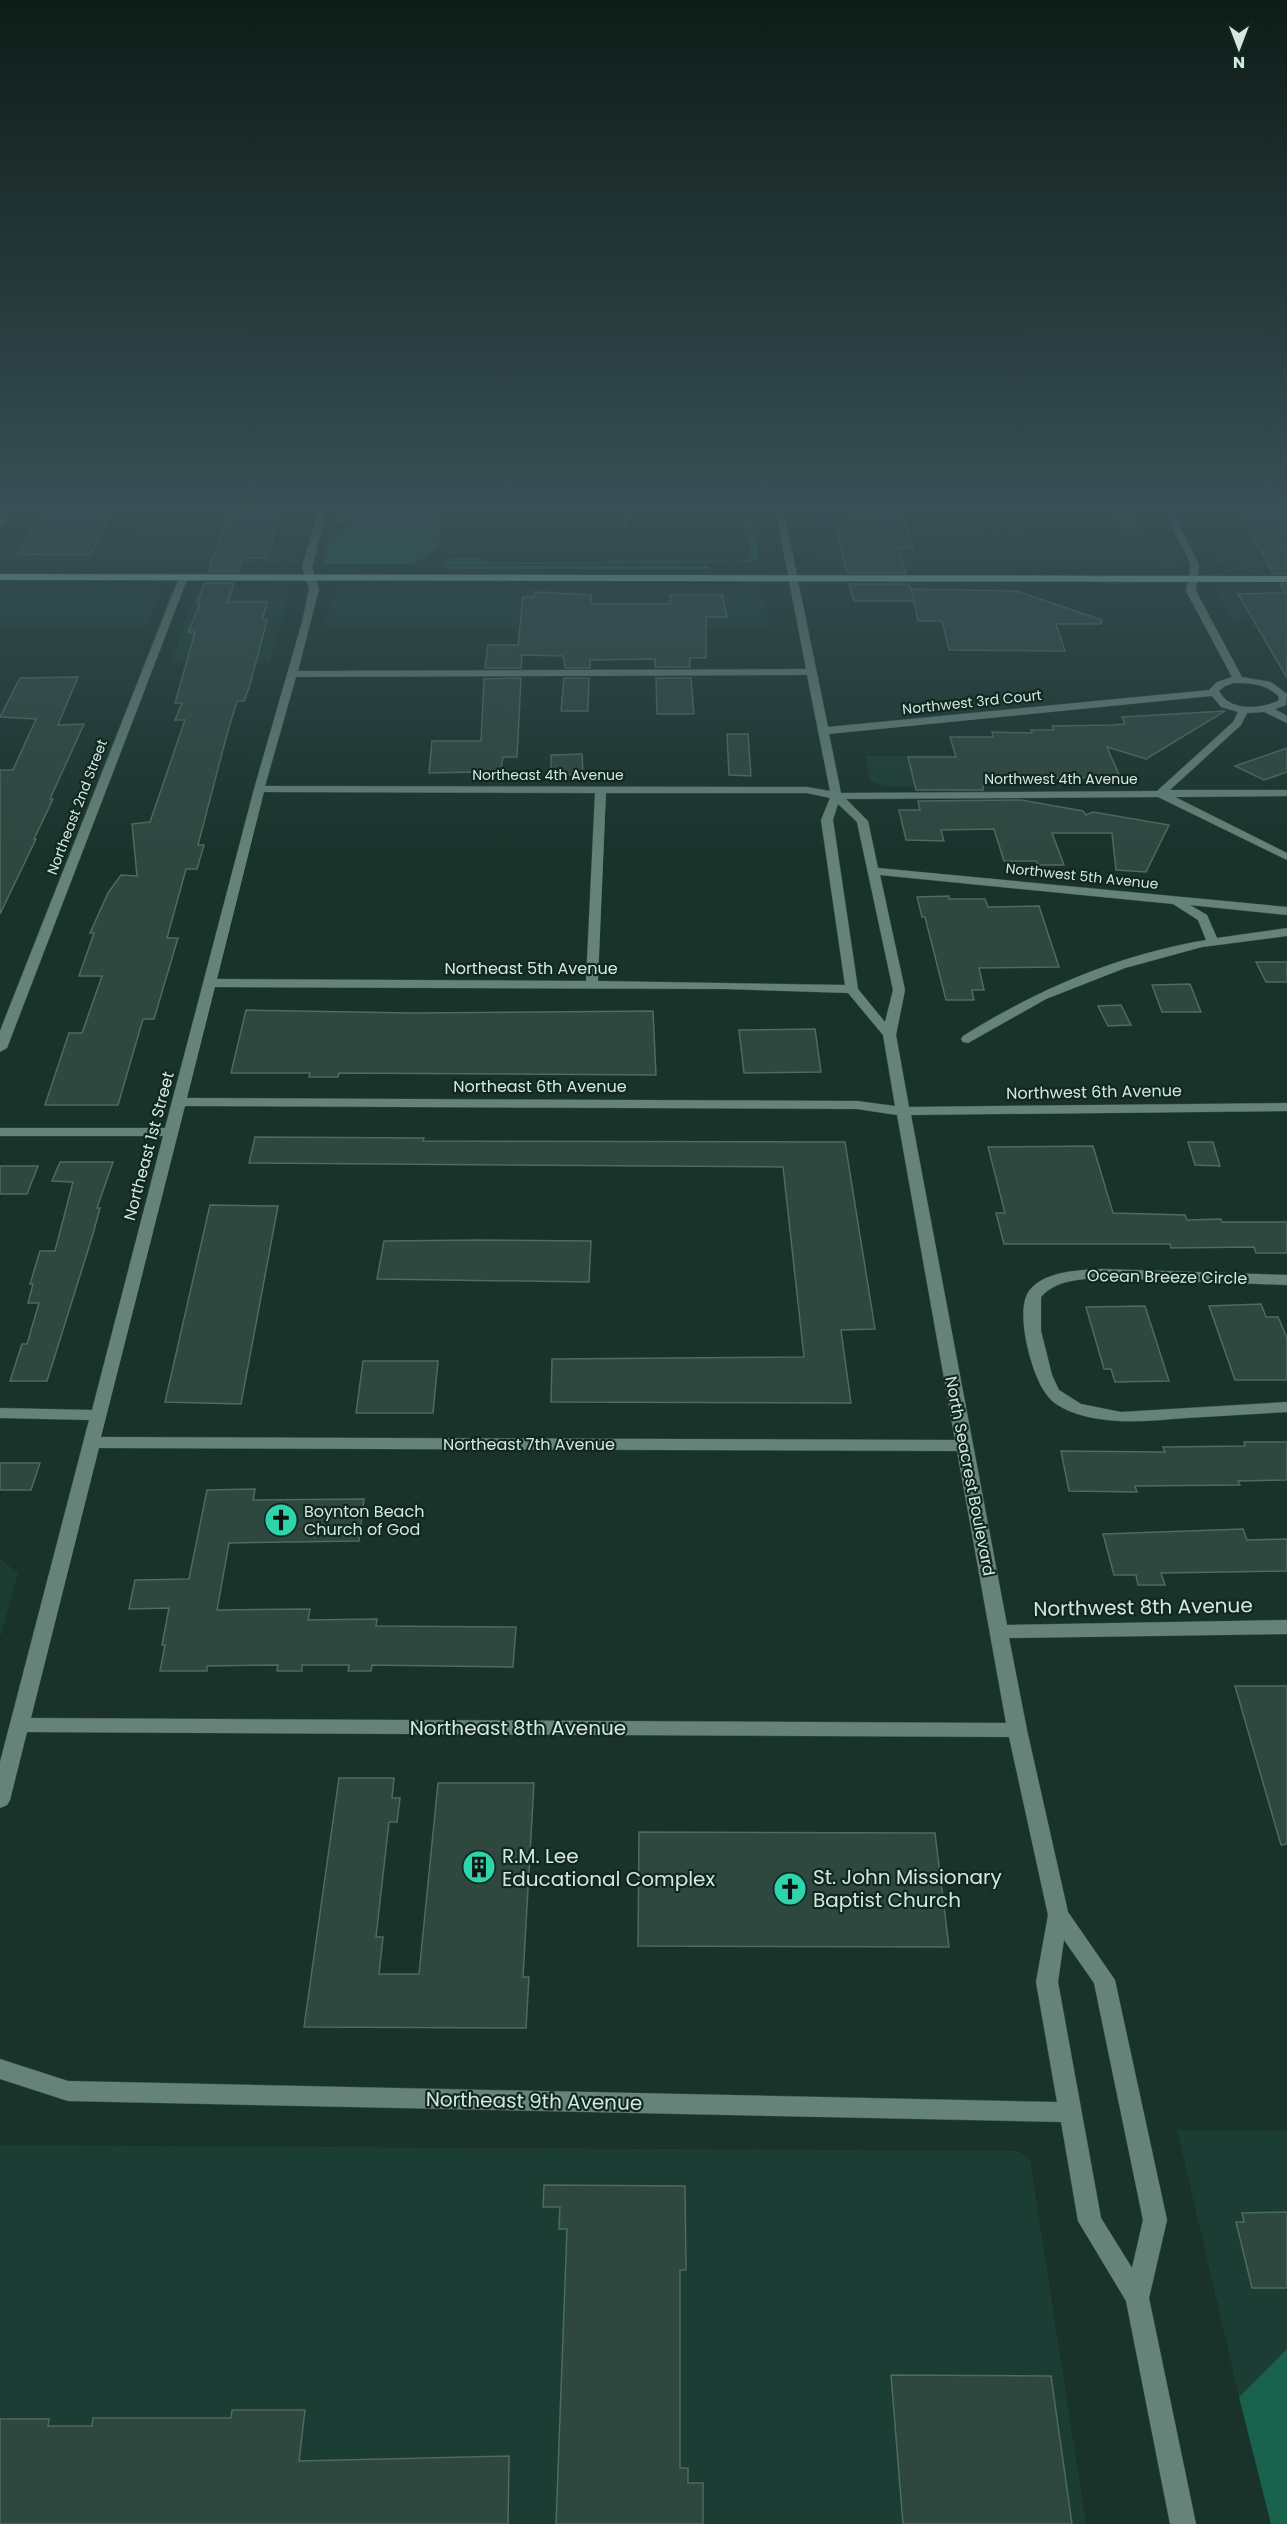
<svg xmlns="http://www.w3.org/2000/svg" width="1287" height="2524" viewBox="0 0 1287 2524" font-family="Poppins,sans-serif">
	<rect width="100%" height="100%" fill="#19322a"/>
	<g fill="#1b3d33">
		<polygon points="810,503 874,503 882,533 1173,534 1184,556 1181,568 831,566 821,561 807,507"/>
		<polygon points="139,531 237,532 309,531 296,562 286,565 0,567 0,537 6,535 129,536"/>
		<polygon points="1198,534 1287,535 1287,568 1236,568 1214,563"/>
		<polygon points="0,589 156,589 160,595 145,627 0,628"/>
		<polygon points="201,589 280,590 288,595 270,663 171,663 196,591"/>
		<polygon points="344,589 751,589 764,595 769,628 324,627 333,595"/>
		<polygon points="1217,590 1287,590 1286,619 1233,619"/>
		<polygon points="949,755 960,786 887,787 870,781 865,756"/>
		<polygon points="0,1559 18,1573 0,1638"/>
		<polygon points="1177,2130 1287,2131 1287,2349 1239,2397"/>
		<polygon points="0,2145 1018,2151 1030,2159 1086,2524 0,2524"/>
	</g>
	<g fill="#19624e">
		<polygon points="447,502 437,549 413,564 322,564 331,533 357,525 329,523 334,503"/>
		<polygon points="623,502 647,502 647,513 627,519 628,528 622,534"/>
		<polygon points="748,506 758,551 757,559 752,562 442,565 446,559 482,558 484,562 606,562 607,560 627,560 625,562 648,559 737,562 751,558 747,535 739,530 743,530 741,523 745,520 745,509"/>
		<polygon points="443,566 708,566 710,569 449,569"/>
		<polygon points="1287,2349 1287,2524 1271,2524 1239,2397"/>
	</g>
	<g fill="#2e473f" stroke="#4f6a60" stroke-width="1.5">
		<polygon points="47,502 89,502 116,504 90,555 17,554"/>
		<polygon points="233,502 286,502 266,558 243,558 238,572 208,572"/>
		<polygon points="1108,508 1136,508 1145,528 1118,528"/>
		<polygon points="1239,513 1287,513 1287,574 1274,574"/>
		<polygon points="850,514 903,514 914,548 898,548 906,573 847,573 834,519 851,519"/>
		<polygon points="204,583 234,583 228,602 267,602 262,620 267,620 250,685 244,701 237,701 226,738 198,845 204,845 197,869 186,869 167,938 178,938 154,1019 143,1019 118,1105 45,1105 69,1033 82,1033 102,976 79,976 94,933 90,933 108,893 121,875 137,876 132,824 150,822 185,720 175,720 182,703 175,703 195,632 188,632 200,604 197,604"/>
		<polygon points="849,584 909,584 914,598 911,589 1016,591 1102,620 1101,624 1056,624 1065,651 949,650 942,621 918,621 914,601 854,601"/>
		<polygon points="1280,584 1287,584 1287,678 1238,594 1285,593"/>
		<polygon points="535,592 591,595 591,604 670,604 670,595 722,595 727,617 706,617 706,658 690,658 690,667 655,667 655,659 590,660 590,668 565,668 563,656 522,655 521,668 485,668 488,645 518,645 523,597 534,597"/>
		<polygon points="78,677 58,725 84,724 50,799 53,799 34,839 36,839 0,914 0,770 13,770 36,719 0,717 20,678"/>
		<polygon points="521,678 517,757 503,757 500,776 472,776 473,772 429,773 432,741 481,741 484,679"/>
		<polygon points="564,678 589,678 588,711 561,711"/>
		<polygon points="656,678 691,678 694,714 657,714"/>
		<polygon points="1225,711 1146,759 1107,747 1120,777 984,779 983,790 916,790 908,757 956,757 950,737 993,737 992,732 1032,733 1031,730 1054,730 1052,726 1113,725 1125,724 1122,717"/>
		<polygon points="727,734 748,734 751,776 729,775"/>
		<polygon points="1287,748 1287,772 1264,780 1235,766"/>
		<polygon points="582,754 583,775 551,775 551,755"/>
		<polygon points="1021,800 1083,811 1086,815 1093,812 1169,825 1146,872 1116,870 1112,833 1052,833 1064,865 1038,865 1036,861 1004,861 994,829 941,830 944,841 906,840 899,810 920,810 918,801"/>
		<polygon points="949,896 949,899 985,899 988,907 1039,906 1059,967 979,968 984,990 972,990 974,1000 946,1000 925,917 922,917 917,897"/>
		<polygon points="1256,962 1287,962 1287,982 1266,982"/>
		<polygon points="1190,984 1201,1012 1162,1012 1152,985"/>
		<polygon points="1121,1005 1131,1025 1108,1026 1098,1006"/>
		<polygon points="246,1010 412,1013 653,1011 656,1075 339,1073 338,1077 309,1077 310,1073 231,1073"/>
		<polygon points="815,1029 821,1072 744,1073 739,1030"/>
		<polygon points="255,1137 424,1138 423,1141 845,1142 875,1329 841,1330 851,1403 551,1402 552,1359 804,1357 783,1167 249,1163"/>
		<polygon points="1188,1142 1213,1142 1220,1166 1195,1165"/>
		<polygon points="1093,1146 1113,1213 1185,1215 1187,1220 1221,1219 1222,1222 1287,1222 1287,1253 1256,1253 1254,1247 1171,1248 1170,1244 1004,1244 996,1213 1005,1213 988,1147"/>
		<polygon points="60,1162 113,1162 97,1208 100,1208 93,1234 47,1381 10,1381 22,1344 27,1344 39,1303 28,1303 33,1284 30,1284 40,1251 55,1251 73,1182 52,1181"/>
		<polygon points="0,1166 38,1166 27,1194 0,1194"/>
		<polygon points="210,1205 278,1206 241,1404 165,1402"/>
		<polygon points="478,1240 591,1241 589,1282 377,1279 384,1241"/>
		<polygon points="1261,1304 1266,1317 1278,1317 1287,1338 1287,1380 1235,1380 1209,1306"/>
		<polygon points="1145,1306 1169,1381 1115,1382 1111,1369 1104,1369 1086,1307"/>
		<polygon points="363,1361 438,1361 433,1413 356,1413"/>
		<polygon points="1244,1442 1287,1442 1287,1480 1238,1481 1240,1485 1135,1486 1137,1492 1069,1491 1061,1451 1165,1452 1163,1447 1245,1446"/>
		<polygon points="0,1463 40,1463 31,1490 0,1490"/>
		<polygon points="255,1489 253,1500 364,1499 359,1541 229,1543 217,1610 310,1609 308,1620 377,1619 376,1626 516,1627 513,1667 372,1665 371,1671 348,1671 349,1665 302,1665 302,1671 277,1671 278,1665 207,1666 207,1671 160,1671 165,1645 162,1645 169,1608 129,1609 135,1580 189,1579 207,1490"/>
		<polygon points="1243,1529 1247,1540 1287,1539 1287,1571 1161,1573 1165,1585 1138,1585 1136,1575 1114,1575 1103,1534"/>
		<polygon points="1235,1686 1287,1686 1287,1844 1281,1845"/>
		<polygon points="339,1778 394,1778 392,1798 400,1798 397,1822 389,1822 376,1937 383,1937 379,1974 419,1974 438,1783 534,1783 523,1977 529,1977 526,2028 304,2027"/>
		<polygon points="639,1832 935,1833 949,1947 638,1946"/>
		<polygon points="544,2185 685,2186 686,2270 680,2270 680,2468 688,2468 688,2483 703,2483 703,2524 556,2524 567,2229 559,2229 560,2207 543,2207"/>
		<polygon points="1287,2212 1287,2288 1252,2288 1236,2222 1244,2222 1242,2213"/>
		<polygon points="891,2375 1051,2376 1072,2524 903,2524"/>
		<polygon points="232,2410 305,2410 299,2461 509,2456 508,2524 0,2524 0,2419 49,2419 48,2426 92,2426 93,2418 231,2418"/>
	</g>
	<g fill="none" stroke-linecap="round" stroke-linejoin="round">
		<defs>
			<g id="minor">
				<polygon points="10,502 18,502 3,525 0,526 0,517"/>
				<path d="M321 502H329L312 567 319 589 298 671 806 669 774 502H782L828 727 1209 690 1217 682 1232 677 1186 591 1191 565 1160 502H1168L1199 565 1196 591 1242 677 1271 682 1287 694 1286 705 1275 709 1287 716V723L1264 712 1247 713 1241 725 1170 790H1287V796L1175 797 1287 853V860L1158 797 846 799 868 821 878 868 1287 907V915L1190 905 1207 915 1217 938 1287 928V936L1202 947 1125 968 1046 999 968 1043 963 1042 961 1039 963 1036C1038 989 1118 955 1206 940L1198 920 1173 904 880 875 905 990 896 1035 909 1107 1287 1103V1111L911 1115 1007 1625 1287 1620V1634L1009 1638 1027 1730 1068 1912 1115 1980 1167 2220 1149 2298 1196 2524H1170L1126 2301 1078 2221 1061 2122 68 2101 0 2079V2059L68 2081 1057 2102 1036 1982 1048 1915 1009 1737 27 1732 10 1800 7 1805 0 1808V1762L89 1420 0 1418V1408L92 1410 163 1136H0V1128H165L254 789 302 622 309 589 302 567ZM807 675 830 791 807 787 265 786 296 677ZM1234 683C1251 683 1267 684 1279 697L1278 701C1259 709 1230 712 1219 691L1225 686ZM1212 696 1221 707 1238 712 1233 722 1157 791 841 793 829 734ZM264 792 595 793 586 981 217 979ZM606 793H807L830 798 821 820 845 985 598 981ZM838 804 857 822 893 990 885 1022 858 989 833 820ZM215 987 725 989 848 993 883 1035 895 1106 857 1101 187 1098ZM185 1106 857 1109 897 1115 955 1440 101 1437ZM99 1448 957 1451 1006 1723 31 1718ZM1064 1940 1094 1983 1143 2220 1132 2268 1101 2218 1058 1982Z"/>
				<polygon points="180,575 188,577 7,1048 0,1052 0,1031"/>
				<path d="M1102 1269 1287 1275V1285L1102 1278C1080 1279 1056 1280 1041 1297V1331L1052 1375 1059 1390 1081 1404 1121 1412 1287 1402V1412C1253 1414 1220 1416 1186 1418 1147 1421 1107 1426 1069 1411 1061 1407 1052 1403 1047 1395 1032 1377 1014 1311 1029 1291 1044 1271 1079 1270 1102 1269Z"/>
			</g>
			<polygon id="major" points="0,574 1287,576 1287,582 0,580"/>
		</defs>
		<use href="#minor" stroke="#384f47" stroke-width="1"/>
		<use href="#major" stroke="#384f47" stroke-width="1"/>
		<use href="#minor" fill="#658378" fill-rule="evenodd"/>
		<use href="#major" fill="#9cdbc5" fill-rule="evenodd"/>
	</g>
	<linearGradient id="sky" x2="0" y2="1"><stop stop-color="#0e1c17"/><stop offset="0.59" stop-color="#384f55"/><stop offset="1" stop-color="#384f55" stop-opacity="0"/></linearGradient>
	<rect width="1287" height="856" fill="url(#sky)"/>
	<defs>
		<symbol id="church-disc" viewBox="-11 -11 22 22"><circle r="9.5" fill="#2ed4ab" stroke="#0f2820"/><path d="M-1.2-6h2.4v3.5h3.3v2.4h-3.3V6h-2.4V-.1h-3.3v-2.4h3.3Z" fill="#111"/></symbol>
		<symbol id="building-disc" viewBox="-11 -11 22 22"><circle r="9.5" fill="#2ed4ab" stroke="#0f2820"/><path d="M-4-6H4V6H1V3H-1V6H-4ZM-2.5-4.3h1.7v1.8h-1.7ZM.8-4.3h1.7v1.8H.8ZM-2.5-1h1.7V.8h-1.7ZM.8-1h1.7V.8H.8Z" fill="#111"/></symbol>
	</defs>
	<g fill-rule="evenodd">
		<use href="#church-disc" x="262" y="1501" width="38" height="38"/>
		<use href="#building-disc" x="460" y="1848" width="38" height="38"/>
		<use href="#church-disc" x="771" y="1870" width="38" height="38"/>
	</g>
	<g text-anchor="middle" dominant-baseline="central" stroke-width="4.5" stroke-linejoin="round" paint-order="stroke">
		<g font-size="14" fill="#d8e6e1" stroke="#0f2820">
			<text transform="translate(972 702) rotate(-6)">Northwest 3rd Court</text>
			<text x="548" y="775">Northeast 4th Avenue</text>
			<text x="1061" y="779">Northwest 4th Avenue</text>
			<text transform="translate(77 807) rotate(-69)">Northeast 2nd Street</text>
			<text transform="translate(1082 876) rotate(6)">Northwest 5th Avenue</text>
		</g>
		<g font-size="16" fill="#d8e6e1" stroke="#0f2820">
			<text x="531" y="968">Northeast 5th Avenue</text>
			<text x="540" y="1086">Northeast 6th Avenue</text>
			<text transform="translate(1094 1092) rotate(-1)">Northwest 6th Avenue</text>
			<text transform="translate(149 1146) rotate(-75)">Northeast 1st Street</text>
			<text transform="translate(1167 1277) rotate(1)">Ocean Breeze Circle</text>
			<text x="529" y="1444">Northeast 7th Avenue</text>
			<text transform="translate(970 1476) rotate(79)">North Seacrest Boulevard</text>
		</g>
		<g font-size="16" fill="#d8e6e1" stroke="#0f2820" text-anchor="start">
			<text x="304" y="1511">Boynton Beach<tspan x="304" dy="18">Church of God</tspan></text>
		</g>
		<g font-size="20" fill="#d8e6e1" stroke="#0f2820">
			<text transform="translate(1143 1607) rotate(-1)">Northwest 8th Avenue</text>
			<text x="518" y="1728">Northeast 8th Avenue</text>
			<text transform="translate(534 2101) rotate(1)">Northeast 9th Avenue</text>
		</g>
		<g font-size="20" fill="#d8e6e1" stroke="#0f2820" text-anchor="start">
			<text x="502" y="1856">R.M. Lee<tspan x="502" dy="23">Educational Complex</tspan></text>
			<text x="813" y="1877">St. John Missionary<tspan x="813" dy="23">Baptist Church</tspan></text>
		</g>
	</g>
	<g transform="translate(1239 48) rotate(180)" stroke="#0f2820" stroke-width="4.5" paint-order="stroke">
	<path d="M0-4.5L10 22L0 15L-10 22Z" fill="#d8e6e1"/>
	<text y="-9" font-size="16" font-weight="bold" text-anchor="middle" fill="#d8e6e1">N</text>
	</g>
</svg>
